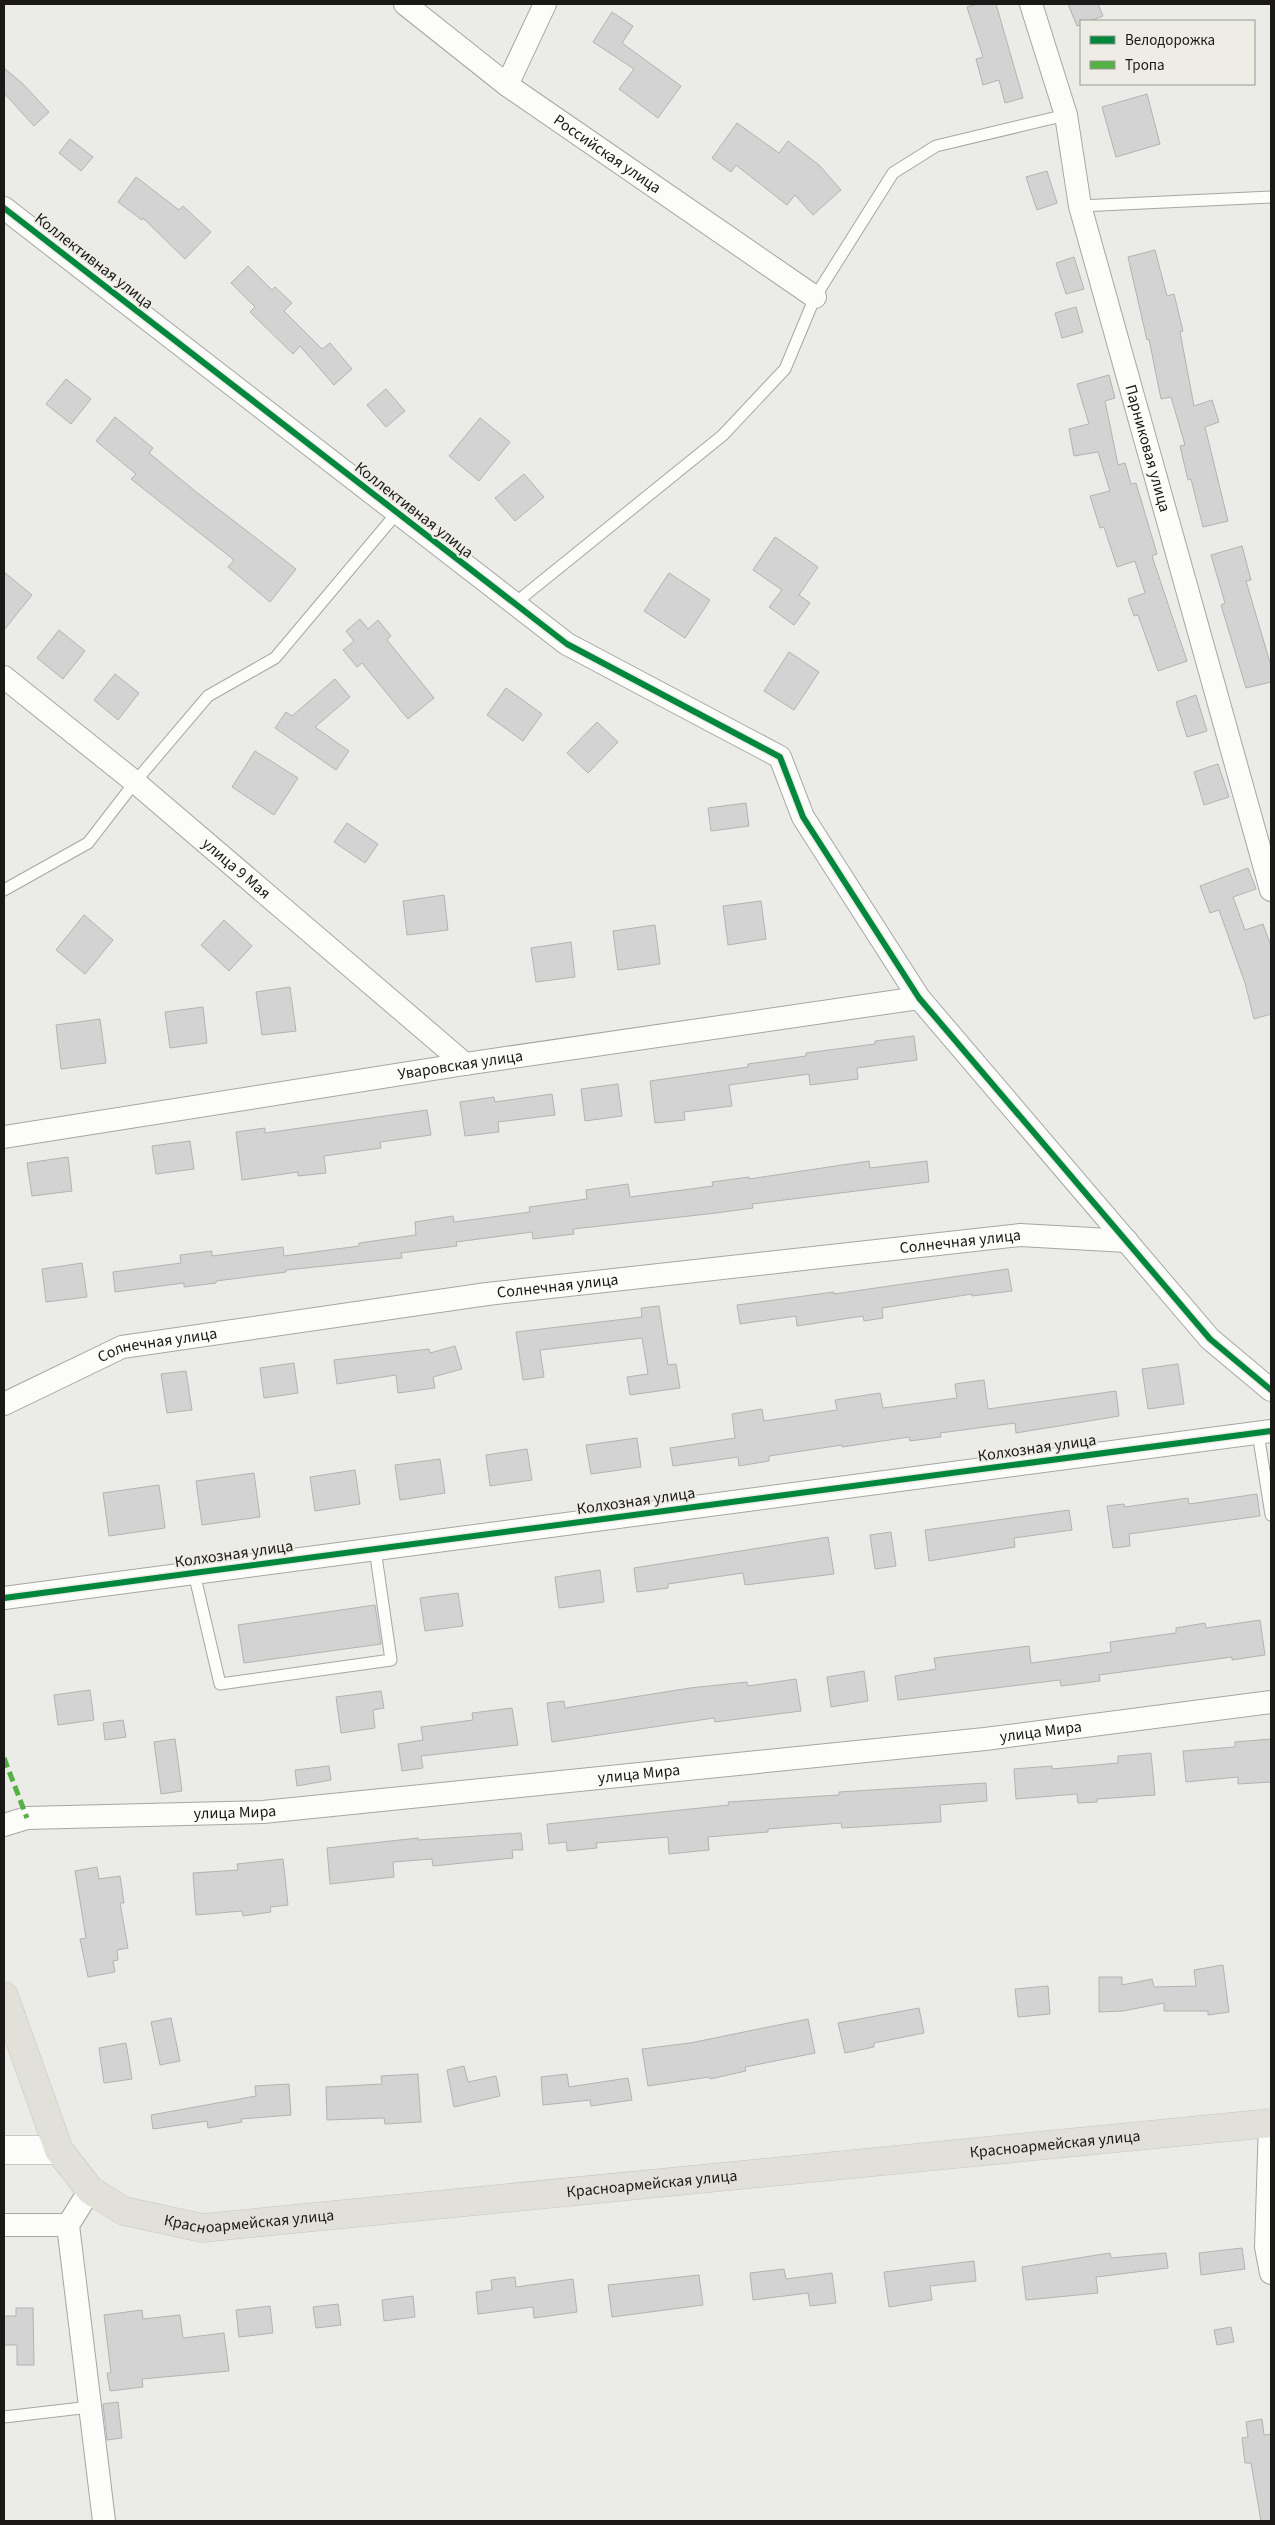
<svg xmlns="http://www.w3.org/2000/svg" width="1275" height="2525" viewBox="0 0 1275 2525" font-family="'Source Sans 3',sans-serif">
	<rect width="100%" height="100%" fill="#ebebe7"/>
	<g fill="#d2d3d2" stroke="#b2b4b3">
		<polygon points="977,4 996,4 1023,98 1005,103 999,80 983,85 976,59 983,57 967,7"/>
		<polygon points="1068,4 1098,4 1103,16 1090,21 1081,21 1081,25 1077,26"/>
		<polygon points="612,12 633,26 622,43 681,86 658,118 619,89 634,69 593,42"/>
		<polygon points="4,68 23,84 49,112 34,126 4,93"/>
		<polygon points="1147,94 1160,144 1116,157 1102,107"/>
		<polygon points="737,123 779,153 788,141 819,165 841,190 813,215 795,195 787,205 736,165 731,172 712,158"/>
		<polygon points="70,139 93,157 81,171 59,153"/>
		<polygon points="1047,171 1057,203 1037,210 1026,177"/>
		<polygon points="136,177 179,210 183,206 211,232 185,259 143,218 142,220 118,202"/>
		<polygon points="1155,250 1167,296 1174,294 1183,331 1180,332 1194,406 1212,400 1219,422 1205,427 1228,521 1203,527 1191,479 1188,480 1180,446 1185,445 1171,397 1161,399 1149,339 1147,340 1128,257"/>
		<polygon points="1074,257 1084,289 1066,294 1056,263"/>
		<polygon points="248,266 272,290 275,287 292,303 284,311 322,349 330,343 352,369 334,385 300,346 293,354 250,312 255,307 231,283"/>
		<polygon points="1076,307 1083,332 1062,338 1055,313"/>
		<polygon points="1109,375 1115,398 1105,401 1118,465 1125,463 1131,484 1136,483 1157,554 1152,556 1187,661 1158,671 1138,615 1134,616 1128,599 1145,593 1135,561 1117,567 1104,527 1100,528 1090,496 1110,491 1098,452 1074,456 1069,429 1089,424 1077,384"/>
		<polygon points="66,379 91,399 71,424 46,404"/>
		<polygon points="386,389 405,411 386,427 367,405"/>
		<polygon points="115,417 153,448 149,453 195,491 296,569 270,602 228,567 234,560 131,479 136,474 96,441"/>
		<polygon points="480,418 510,442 479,481 449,456"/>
		<polygon points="524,474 544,497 515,521 495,498"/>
		<polygon points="775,537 818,567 799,595 810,603 794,625 769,607 782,590 753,570"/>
		<polygon points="1242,546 1251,580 1246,581 1271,666 1271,682 1246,688 1221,605 1225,603 1211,555"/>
		<polygon points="4,572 32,595 4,630"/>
		<polygon points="669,573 710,600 685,638 644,611"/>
		<polygon points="360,619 368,629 378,620 391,636 387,640 434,698 408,719 362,663 357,667 343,650 354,641 346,631"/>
		<polygon points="59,630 85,651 63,679 37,658"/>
		<polygon points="789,652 819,672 794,710 764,691"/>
		<polygon points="115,674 139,693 118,720 94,700"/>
		<polygon points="335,679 350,697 315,727 349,751 336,770 275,728 286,712 292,716"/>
		<polygon points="506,688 542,714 523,741 487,715"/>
		<polygon points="1196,695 1207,731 1187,737 1176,702"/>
		<polygon points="597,722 618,742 588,773 567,753"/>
		<polygon points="255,751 298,778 274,815 232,787"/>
		<polygon points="1218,764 1229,797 1204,805 1194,772"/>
		<polygon points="746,803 749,826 711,831 708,808"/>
		<polygon points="347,823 378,844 365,863 334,842"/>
		<polygon points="1248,868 1256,889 1233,897 1245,930 1263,924 1271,946 1271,1014 1254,1019 1245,983 1219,910 1210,913 1200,886"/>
		<polygon points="444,895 448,930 407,935 403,901"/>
		<polygon points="761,901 766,939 728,945 723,906"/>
		<polygon points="84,915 113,940 85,974 56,950"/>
		<polygon points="224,920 252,946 229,971 201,945"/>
		<polygon points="655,925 660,964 618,970 613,931"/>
		<polygon points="571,942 575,977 536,982 531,948"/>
		<polygon points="290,987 296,1031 262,1035 256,992"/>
		<polygon points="203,1007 207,1043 170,1048 165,1012"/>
		<polygon points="100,1019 106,1063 61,1069 56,1025"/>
		<polygon points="914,1036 917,1060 857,1068 858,1079 810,1085 809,1074 729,1085 732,1106 684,1112 685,1120 655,1123 650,1081 748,1067 748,1064 806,1056 806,1053 875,1044 875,1041"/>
		<polygon points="618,1084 622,1116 585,1121 581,1089"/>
		<polygon points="552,1094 555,1115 498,1122 499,1132 465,1136 460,1102 494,1097 495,1102"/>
		<polygon points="427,1110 431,1135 380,1142 381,1148 324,1156 326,1173 298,1176 298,1172 242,1180 236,1132 265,1128 265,1133"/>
		<polygon points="190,1141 194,1169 156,1174 152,1146"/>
		<polygon points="68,1157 72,1191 32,1196 27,1163"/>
		<polygon points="869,1161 870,1168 927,1161 929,1182 752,1204 753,1208 716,1213 573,1229 574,1234 533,1239 532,1232 456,1242 457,1246 401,1253 402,1258 286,1270 286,1272 216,1281 216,1283 184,1287 184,1283 115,1292 113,1272 181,1263 180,1255 212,1251 212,1256 283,1247 284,1256 359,1246 359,1243 416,1235 415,1222 453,1216 454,1222 530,1212 529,1207 587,1199 586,1190 628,1184 630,1197 713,1186 712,1182 749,1177 749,1179"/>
		<polygon points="82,1263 87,1297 46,1302 42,1269"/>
		<polygon points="1008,1269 1012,1291 972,1296 972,1294 882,1308 883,1318 864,1321 863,1316 797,1326 796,1316 740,1324 737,1305 834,1292 834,1294"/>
		<polygon points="659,1306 668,1365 676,1364 680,1388 630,1395 627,1377 648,1374 642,1338 540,1350 544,1377 523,1380 516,1332 642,1317 641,1308"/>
		<polygon points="455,1346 462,1369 433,1377 435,1388 398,1393 396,1375 337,1384 334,1360 429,1349 430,1353"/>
		<polygon points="294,1363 298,1393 264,1398 260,1368"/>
		<polygon points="1178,1364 1184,1404 1148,1409 1142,1369"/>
		<polygon points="186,1371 192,1410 167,1413 161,1374"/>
		<polygon points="984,1380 988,1409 1116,1391 1119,1416 1016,1433 1015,1423 940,1433 941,1437 910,1441 909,1437 842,1447 842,1445 769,1456 769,1461 739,1466 738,1457 673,1466 670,1448 735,1438 732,1414 762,1409 764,1421 837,1410 835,1400 880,1393 883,1408 957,1398 955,1384"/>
		<polygon points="637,1438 641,1467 591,1474 586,1445"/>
		<polygon points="527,1449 532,1480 490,1486 486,1455"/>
		<polygon points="440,1459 445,1493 400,1500 395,1465"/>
		<polygon points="355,1470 360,1504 315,1511 310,1477"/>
		<polygon points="254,1473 260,1517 202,1525 196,1481"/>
		<polygon points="159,1485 165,1528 109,1536 103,1493"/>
		<polygon points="1257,1494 1260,1516 1129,1534 1130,1546 1113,1548 1107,1506 1124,1504 1125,1507 1188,1498 1189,1504"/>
		<polygon points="1069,1510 1072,1530 1014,1538 1015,1547 929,1561 925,1530"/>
		<polygon points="891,1532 896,1566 875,1569 870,1535"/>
		<polygon points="828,1537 834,1574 745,1585 743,1573 668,1584 668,1588 637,1592 634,1568"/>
		<polygon points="600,1570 604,1602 559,1608 555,1577"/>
		<polygon points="458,1593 463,1626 425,1631 420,1598"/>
		<polygon points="375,1605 381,1644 244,1663 238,1625"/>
		<polygon points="1260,1620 1265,1655 1232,1660 1232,1657 1099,1675 1100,1681 1061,1686 1060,1680 898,1700 895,1676 936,1669 934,1658 1029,1646 1031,1663 1111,1652 1110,1642 1176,1633 1176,1628 1205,1623 1206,1628"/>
		<polygon points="864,1671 868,1701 831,1707 827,1677"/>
		<polygon points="796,1679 801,1711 715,1722 714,1718 552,1742 547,1703 564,1701 565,1708 690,1688 747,1682 748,1686"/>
		<polygon points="90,1690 94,1720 58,1725 54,1695"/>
		<polygon points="381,1691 384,1708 373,1710 375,1728 341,1733 336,1697"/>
		<polygon points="512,1708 518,1745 421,1756 423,1768 402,1771 398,1744 423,1740 421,1727 473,1720 472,1713"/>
		<polygon points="123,1720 126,1737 105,1740 103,1723"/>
		<polygon points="175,1739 182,1791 161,1794 154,1742"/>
		<polygon points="1271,1739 1271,1782 1238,1784 1238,1777 1186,1782 1183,1751 1235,1747 1235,1742"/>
		<polygon points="1151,1753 1155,1795 1097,1799 1097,1802 1078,1803 1077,1794 1016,1799 1014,1769 1052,1766 1052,1769 1118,1763 1118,1756"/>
		<polygon points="329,1766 331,1780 297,1786 295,1770"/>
		<polygon points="986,1783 987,1801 940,1805 941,1822 842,1828 841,1823 768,1829 768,1832 708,1837 709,1850 669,1854 668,1837 596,1843 597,1848 567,1851 566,1842 549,1844 547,1824 729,1805 728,1802 839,1795 839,1792"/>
		<polygon points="521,1833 523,1850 512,1850 513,1858 433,1866 432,1859 393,1862 394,1877 330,1884 327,1848 418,1838 418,1840"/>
		<polygon points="283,1859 288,1905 270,1907 271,1912 243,1916 242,1911 196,1915 193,1873 238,1870 237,1864"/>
		<polygon points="97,1867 99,1879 120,1876 124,1903 120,1903 128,1948 117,1950 118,1960 113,1961 115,1972 88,1977 80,1939 86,1938 75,1871"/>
		<polygon points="1223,1965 1229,2012 1208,2015 1208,2011 1164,2011 1164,2003 1123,2011 1099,2012 1099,1977 1122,1977 1122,1985 1152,1979 1154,1987 1196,1986 1194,1970"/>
		<polygon points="1048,1986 1050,2014 1018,2017 1015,1989"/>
		<polygon points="919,2008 924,2033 874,2043 874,2047 845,2053 838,2023"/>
		<polygon points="171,2018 180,2061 160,2065 151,2022"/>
		<polygon points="808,2019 815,2053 745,2067 746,2071 710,2079 709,2077 648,2086 642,2049 690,2043"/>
		<polygon points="126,2043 132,2079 104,2083 99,2048"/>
		<polygon points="464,2066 468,2082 496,2076 500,2096 454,2107 447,2070"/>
		<polygon points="418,2074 421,2122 385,2124 384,2118 327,2120 326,2087 382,2084 381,2076"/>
		<polygon points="567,2074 569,2087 628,2078 632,2100 591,2106 590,2100 543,2105 541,2077"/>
		<polygon points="289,2084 291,2115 241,2119 242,2122 208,2128 207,2121 153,2129 151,2115 256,2096 255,2086"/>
		<polygon points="1242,2248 1245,2269 1201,2275 1199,2253"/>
		<polygon points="1110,2253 1111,2258 1166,2253 1168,2268 1096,2277 1098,2293 1026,2300 1022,2267"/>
		<polygon points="974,2261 976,2281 930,2286 932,2300 889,2307 884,2272"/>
		<polygon points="784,2269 786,2279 832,2273 836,2303 810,2306 808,2293 753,2300 750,2273"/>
		<polygon points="699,2275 703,2305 612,2317 608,2285"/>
		<polygon points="515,2277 516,2287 573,2279 577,2312 534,2318 533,2307 478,2314 476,2292 492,2290 491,2280"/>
		<polygon points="413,2296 415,2317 384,2321 382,2300"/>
		<polygon points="338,2304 341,2325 316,2328 313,2307"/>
		<polygon points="270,2306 273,2333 239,2337 236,2310"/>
		<polygon points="16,2308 33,2308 34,2365 17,2365 17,2345 4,2345 4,2316 16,2316"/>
		<polygon points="142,2310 143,2319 180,2315 183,2338 224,2333 229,2371 142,2379 143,2387 110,2391 107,2373 111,2373 104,2315"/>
		<polygon points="1231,2327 1234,2342 1217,2345 1214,2330"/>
		<polygon points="118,2402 122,2438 107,2440 103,2404"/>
		<polygon points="1262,2419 1264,2435 1271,2434 1271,2521 1261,2521 1251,2463 1245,2463 1242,2438 1248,2437 1246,2422"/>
	</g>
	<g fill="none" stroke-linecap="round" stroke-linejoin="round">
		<defs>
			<g id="service">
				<polyline points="1080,206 1271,197"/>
				<polyline points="514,604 723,435 785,369 815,297 893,173 936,146 1066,115"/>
				<polyline points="4,890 88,843 135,782 208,696 275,658 396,514"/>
				<polyline points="1258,1433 1271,1515"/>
				<polyline points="194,1573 220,1684 391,1660 375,1549"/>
				<polyline points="4,2417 90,2407"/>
			</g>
			<g id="minor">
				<path id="s1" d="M405 4 507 85 815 297"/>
				<path id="s2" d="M1031 4 1066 115 1080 206 1271 890"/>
				<polyline points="507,85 545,4"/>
				<polyline points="4,208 567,644 780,757 803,817 919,998 1210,1339 1271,1390"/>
				<path id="s3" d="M4 677 135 782 465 1064"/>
				<path id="s4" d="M4 1137 465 1064 919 998"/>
				<path id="s5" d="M4 1404 122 1347 487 1294 1020 1235 1127 1241"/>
				<polyline points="4,1598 1271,1431"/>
				<path id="s6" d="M4 1825 27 1818 263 1812 985 1739 1271 1702"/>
				<polyline points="1270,2123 1266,2247 1271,2273"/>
				<polyline points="90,2190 68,2225 104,2521"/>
				<polyline points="4,2225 68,2225"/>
			</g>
			<polyline id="tertiary" points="4,2150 59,2150"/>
			<g id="primary">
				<path id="s7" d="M4 1996 59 2150 90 2190 124 2211 202 2228 1271 2123"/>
			</g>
		</defs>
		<use href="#service" stroke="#a6a6a3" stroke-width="13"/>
		<use href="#minor" stroke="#a6a6a3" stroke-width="24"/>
		<use href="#tertiary" stroke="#a6a6a3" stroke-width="29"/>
		<use href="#primary" stroke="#c6c5c3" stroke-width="29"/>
		<use href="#service" stroke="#fcfcfb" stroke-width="11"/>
		<use href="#minor" stroke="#fcfcfb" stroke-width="22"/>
		<use href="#tertiary" stroke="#fcfcfb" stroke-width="28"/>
		<use href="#primary" stroke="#e2e1d9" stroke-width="28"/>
		<polyline stroke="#55b145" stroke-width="5" stroke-dasharray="10 5" stroke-linecap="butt" points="4,1758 27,1818"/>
		<defs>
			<g id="cycleway">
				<polyline points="4,208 567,644 780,757 803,817 919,998 1210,1339 1271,1390"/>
				<polyline points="4,1598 1271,1431"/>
			</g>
		</defs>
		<use href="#cycleway" stroke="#edece5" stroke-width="9"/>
		<use href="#cycleway" stroke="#00873e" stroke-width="6"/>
	</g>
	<g text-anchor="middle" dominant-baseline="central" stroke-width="4.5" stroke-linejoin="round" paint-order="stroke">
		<g font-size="16" fill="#1a1917" stroke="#edece5">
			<text stroke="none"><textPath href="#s1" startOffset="252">Российская улица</textPath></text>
			<text transform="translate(94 261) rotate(38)">Коллективная улица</text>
			<text stroke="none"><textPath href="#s2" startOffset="460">Парниковая улица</textPath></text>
			<text transform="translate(414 510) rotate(38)">Коллективная улица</text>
			<text stroke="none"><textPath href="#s3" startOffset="301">улица 9 Мая</textPath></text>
			<text stroke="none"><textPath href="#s4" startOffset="462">Уваровская улица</textPath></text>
			<text stroke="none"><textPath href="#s5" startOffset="976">Солнечная улица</textPath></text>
			<text stroke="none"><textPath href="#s5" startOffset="571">Солнечная улица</textPath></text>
			<text stroke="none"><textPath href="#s5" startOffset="166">Солнечная улица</textPath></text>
			<text transform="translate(1037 1448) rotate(-8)">Колхозная улица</text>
			<text transform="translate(636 1501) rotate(-8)">Колхозная улица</text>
			<text transform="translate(234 1554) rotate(-8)">Колхозная улица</text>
			<text stroke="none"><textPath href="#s6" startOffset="1042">улица Мира</textPath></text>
			<text stroke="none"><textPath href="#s6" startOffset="638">улица Мира</textPath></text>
			<text stroke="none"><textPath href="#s6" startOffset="232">улица Мира</textPath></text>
			<text stroke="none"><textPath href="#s7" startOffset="1191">Красноармейская улица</textPath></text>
			<text stroke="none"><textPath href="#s7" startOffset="786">Красноармейская улица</textPath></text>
			<text stroke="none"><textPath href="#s7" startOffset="381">Красноармейская улица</textPath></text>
		</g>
	</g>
	<rect width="1275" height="2525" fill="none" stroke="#1a1917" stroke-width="10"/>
	<rect x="1080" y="20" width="175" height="65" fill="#edece5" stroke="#999893"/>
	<rect x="1090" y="36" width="25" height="8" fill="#00873e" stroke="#999893"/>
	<text x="1125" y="45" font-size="15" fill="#1a1917">Велодорожка</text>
	<rect x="1090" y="61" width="25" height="8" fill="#55b145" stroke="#999893"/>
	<text x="1125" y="70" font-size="15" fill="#1a1917">Тропа</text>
</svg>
